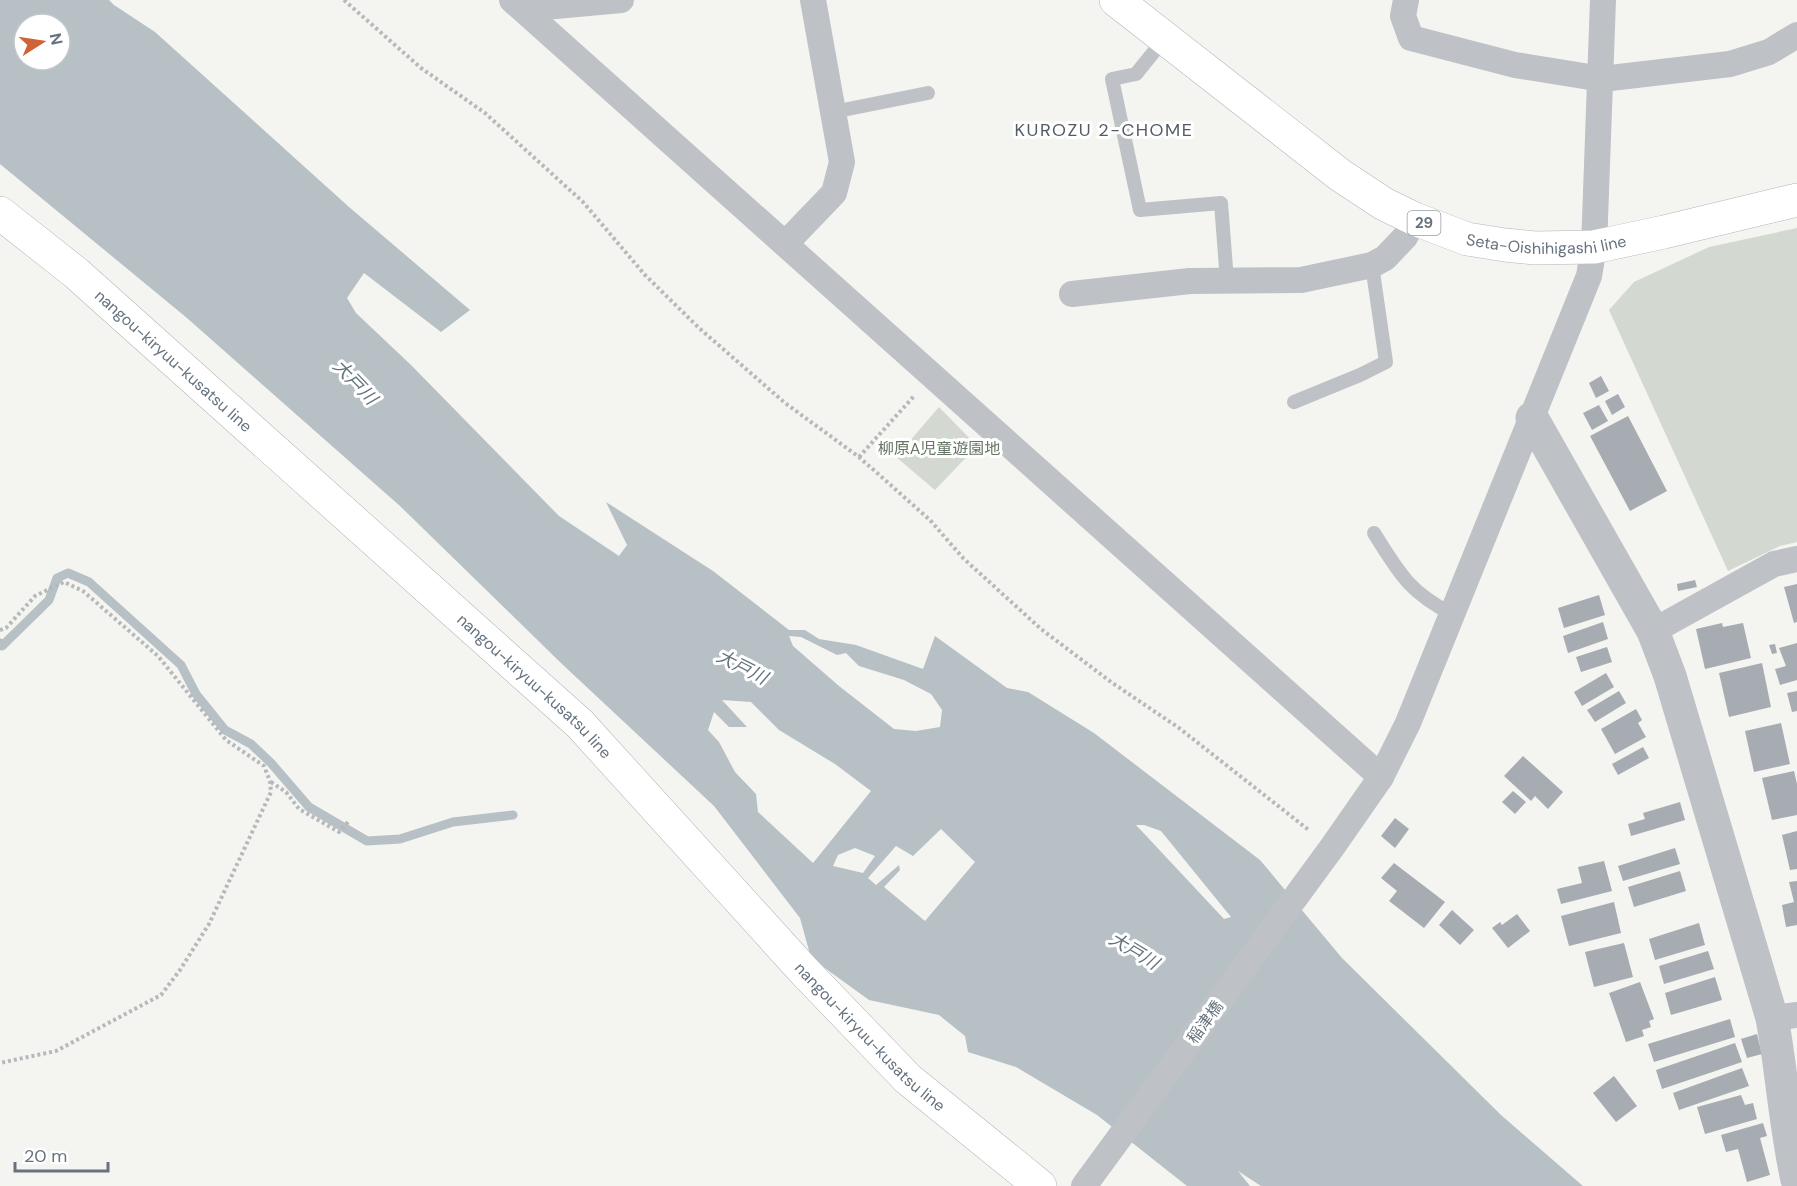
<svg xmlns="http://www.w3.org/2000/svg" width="1797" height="1186" viewBox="0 0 1797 1186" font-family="'DM Sans','Noto Sans JP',sans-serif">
	<rect width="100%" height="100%" fill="#f4f4f1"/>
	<g fill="#d3d9d1">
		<polygon points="1797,228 1797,542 1780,546 1728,571 1609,310 1634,282 1709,247"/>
		<polygon points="939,407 977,446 935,490 896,457"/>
	</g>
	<path fill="#b7c0c5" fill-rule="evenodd" d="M0 0H109L114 5 155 32 349 207 470 310 441 332 364 273 347 298 356 313 411 365 559 516 619 556 627 545 606 502 713 571 789 630H805L819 639 856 645 923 669 935 636 1007 688 1028 692 1094 733 1260 860 1342 958 1501 1115 1583 1186H1261L1238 1171 1250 1186H1187L1097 1115 1016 1067 968 1052 965 1036 939 1015 869 1000 811 958 800 918 714 806 562 664 400 506 187 318 0 164ZM24 24H60V60H24ZM789 636 801 637 837 655 846 653 859 666 904 680 931 694 942 710 940 727 916 731 894 729 839 686 793 646ZM722 700 751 702 779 730 835 764 871 791 813 863 758 812 756 794 735 772 719 742 708 730 714 712 729 727H747ZM1136 825H1144L1161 831 1231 917 1224 919ZM941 829 975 862 925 921 884 887 900 870 899 865 876 885 868 878 896 846 913 856ZM855 848 875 856 863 873 833 866 838 855Z"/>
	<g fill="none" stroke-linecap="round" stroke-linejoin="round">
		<polyline stroke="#b7c0c5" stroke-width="9" points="0,643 2,646 49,600 57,578 68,573 89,582 181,665 196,694 225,730 251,744 271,763 309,807 367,841 400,839 453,822 513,815"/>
	</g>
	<g fill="#a6acb1">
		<polygon points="1601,376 1609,391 1596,398 1589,383"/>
		<polygon points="1618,394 1625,407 1612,415 1605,401"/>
		<polygon points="1599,405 1608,421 1592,430 1583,413"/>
		<polygon points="1628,416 1667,491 1630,511 1590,436"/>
		<polygon points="1695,580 1697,587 1678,591 1677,584"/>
		<polygon points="1797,584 1797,622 1794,623 1784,587"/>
		<polygon points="1599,595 1605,615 1564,628 1558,608"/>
		<polygon points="1603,622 1608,639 1568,653 1563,636"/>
		<polygon points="1722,623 1723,627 1743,623 1751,658 1705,669 1696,629"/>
		<polygon points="1797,643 1797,680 1780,685 1775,669 1786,666 1779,648"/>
		<polygon points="1775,644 1777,653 1772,654 1769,645"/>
		<polygon points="1607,647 1612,662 1581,672 1576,657"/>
		<polygon points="1762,663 1771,707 1729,717 1719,673"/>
		<polygon points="1606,673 1614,687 1582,706 1574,692"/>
		<polygon points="1619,691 1626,703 1595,722 1587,710"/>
		<polygon points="1797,691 1797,711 1792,712 1787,693"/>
		<polygon points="1636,709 1642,720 1638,723 1646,737 1615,754 1601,729"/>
		<polygon points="1781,723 1790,764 1754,772 1745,731"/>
		<polygon points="1643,747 1649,758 1618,775 1612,764"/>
		<polygon points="1523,756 1563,792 1548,809 1535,796 1531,801 1504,776"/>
		<polygon points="1794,771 1797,784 1797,815 1772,820 1762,778"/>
		<polygon points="1513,791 1526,802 1515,814 1502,802"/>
		<polygon points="1680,802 1685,820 1631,836 1628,824 1645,819 1643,813"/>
		<polygon points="1395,818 1409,829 1395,848 1381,836"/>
		<polygon points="1797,831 1797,869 1790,870 1782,835"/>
		<polygon points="1675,848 1680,864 1623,881 1618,866"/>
		<polygon points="1604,861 1612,891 1561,904 1557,889 1582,883 1578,867"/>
		<polygon points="1394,863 1445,902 1424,928 1389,901 1397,891 1381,878"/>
		<polygon points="1680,871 1686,891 1634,907 1628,887"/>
		<polygon points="1797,881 1797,925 1786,927 1782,905 1794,902 1789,882"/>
		<polygon points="1614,902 1621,933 1569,946 1561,916"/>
		<polygon points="1452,910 1474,930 1460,945 1439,925"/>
		<polygon points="1517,914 1530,931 1508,948 1492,928 1500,922 1502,925"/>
		<polygon points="1699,923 1705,945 1655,960 1649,939"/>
		<polygon points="1624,943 1633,977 1594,987 1585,952"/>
		<polygon points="1708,951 1714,969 1664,984 1659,966"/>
		<polygon points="1715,977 1722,1000 1671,1015 1665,993"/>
		<polygon points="1640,982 1654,1019 1649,1021 1651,1027 1642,1030 1644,1036 1626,1042 1609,993"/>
		<polygon points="1730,1019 1735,1037 1654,1062 1648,1044"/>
		<polygon points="1757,1034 1762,1054 1747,1058 1741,1039"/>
		<polygon points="1735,1043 1742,1062 1662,1089 1656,1070"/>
		<polygon points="1742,1068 1749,1086 1679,1110 1673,1093"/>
		<polygon points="1614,1076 1637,1106 1616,1122 1593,1093"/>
		<polygon points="1741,1095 1745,1105 1753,1103 1757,1119 1705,1134 1697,1107"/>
		<polygon points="1763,1123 1767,1136 1760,1138 1770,1175 1747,1182 1738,1149 1726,1152 1721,1135"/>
	</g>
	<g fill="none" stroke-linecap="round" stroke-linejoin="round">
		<defs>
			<g id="secondary">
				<path id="s1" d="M0 213 76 273 580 724 805 972 908 1079 1040 1186"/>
			</g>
			<g id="primary">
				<path id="s2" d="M1116 0 1340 175 1384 204 1415 219 1467 239 1505 245 1535 248 1594 247 1664 232 1797 200"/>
			</g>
		</defs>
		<use href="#secondary" stroke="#b1b5b9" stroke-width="34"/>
		<use href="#primary" stroke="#b2b5b9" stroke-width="34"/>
		<g stroke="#b6b9bb" stroke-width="4" stroke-dasharray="3 3" stroke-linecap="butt">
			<polyline points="344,0 421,68 485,113 583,202 645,275 699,328 785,403 859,457 930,520 963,558 1041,629 1111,682 1179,728 1310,831"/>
			<polyline points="859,457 915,395"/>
			<polyline points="0,630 6,628 35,596 64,582 83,591 158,656 226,740 264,766 270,781 271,792 209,924 180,970 161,995 56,1051 0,1063"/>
			<polyline points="271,782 286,792 299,809 339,832 348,822"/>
		</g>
		<g stroke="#bec1c5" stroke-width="14">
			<polyline points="1165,38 1136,74 1112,79 1140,210 1221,203 1227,281"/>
			<polyline points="833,112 928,93"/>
			<polyline points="1294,402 1360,375 1386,362 1372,265"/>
			<path d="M1374 533C1399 573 1409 592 1452 614"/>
		</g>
		<g stroke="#bec1c5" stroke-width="26">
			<polyline points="512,0 1381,777"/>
			<polyline points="1406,0 1403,16 1411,38 1515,65 1602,79 1730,64 1769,52 1797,35"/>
			<polyline points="523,9 621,0"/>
			<polyline points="785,244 834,193 842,162 813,0"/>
			<polyline points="1072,294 1190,281 1301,280 1372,265 1385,258 1405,237 1415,219"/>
			<polyline points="1653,631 1774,564 1797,559"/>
			<polyline points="1772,1018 1797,1015"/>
			<polyline points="1084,1186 1333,846 1381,777 1408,723 1589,276 1594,247 1603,0"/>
		</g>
		<path stroke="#bec1c5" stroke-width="33" d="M1532 418 1653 631 1670 676 1772 1018C1782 1072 1785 1126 1797 1180"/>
		<use href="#secondary" stroke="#fff" stroke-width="33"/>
		<use href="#primary" stroke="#fff" stroke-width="33"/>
	</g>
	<g text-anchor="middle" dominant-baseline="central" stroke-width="6" stroke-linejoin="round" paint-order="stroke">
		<rect fill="#fff" stroke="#949da5" stroke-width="1.5" x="1407.5" y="211" width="33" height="24" rx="4.5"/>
		<g font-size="15" font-weight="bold" fill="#66737f">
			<text x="1424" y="223">29</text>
		</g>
		<g font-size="16" fill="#66737f" stroke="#fff">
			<text stroke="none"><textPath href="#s2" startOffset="507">Seta-Oishihigashi line</textPath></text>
			<text stroke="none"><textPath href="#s1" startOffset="228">nangou-kiryuu-kusatsu line</textPath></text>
			<text stroke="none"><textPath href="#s1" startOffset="714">nangou-kiryuu-kusatsu line</textPath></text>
			<text transform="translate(1205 1022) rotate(-54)">稲津橋</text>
			<text stroke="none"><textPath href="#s1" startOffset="1200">nangou-kiryuu-kusatsu line</textPath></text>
		</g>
		<g font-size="16" fill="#677765" stroke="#fff">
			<text x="939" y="448">柳原A児童遊園地</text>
		</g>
		<g font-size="18" letter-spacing="1.5" fill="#535c65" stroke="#fff">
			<text x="1104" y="130">KUROZU 2-CHOME</text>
		</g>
		<g font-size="18" font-style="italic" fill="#63737c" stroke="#fff">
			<text transform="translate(355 382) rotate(46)">大戸川</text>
			<text transform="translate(742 667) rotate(27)">大戸川</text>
			<text transform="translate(1134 951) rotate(31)">大戸川</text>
		</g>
	</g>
	<g transform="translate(42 42) rotate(78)"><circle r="28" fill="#ffffff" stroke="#c2c7cc" stroke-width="1.5"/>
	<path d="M0-4.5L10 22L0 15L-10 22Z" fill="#cf6236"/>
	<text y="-9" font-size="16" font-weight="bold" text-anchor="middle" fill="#66737f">N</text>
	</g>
	<path d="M15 1162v9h93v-9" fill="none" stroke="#66737f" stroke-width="3"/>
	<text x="24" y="1162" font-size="18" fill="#66737f" stroke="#ffffff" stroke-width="4.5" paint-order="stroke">20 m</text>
</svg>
